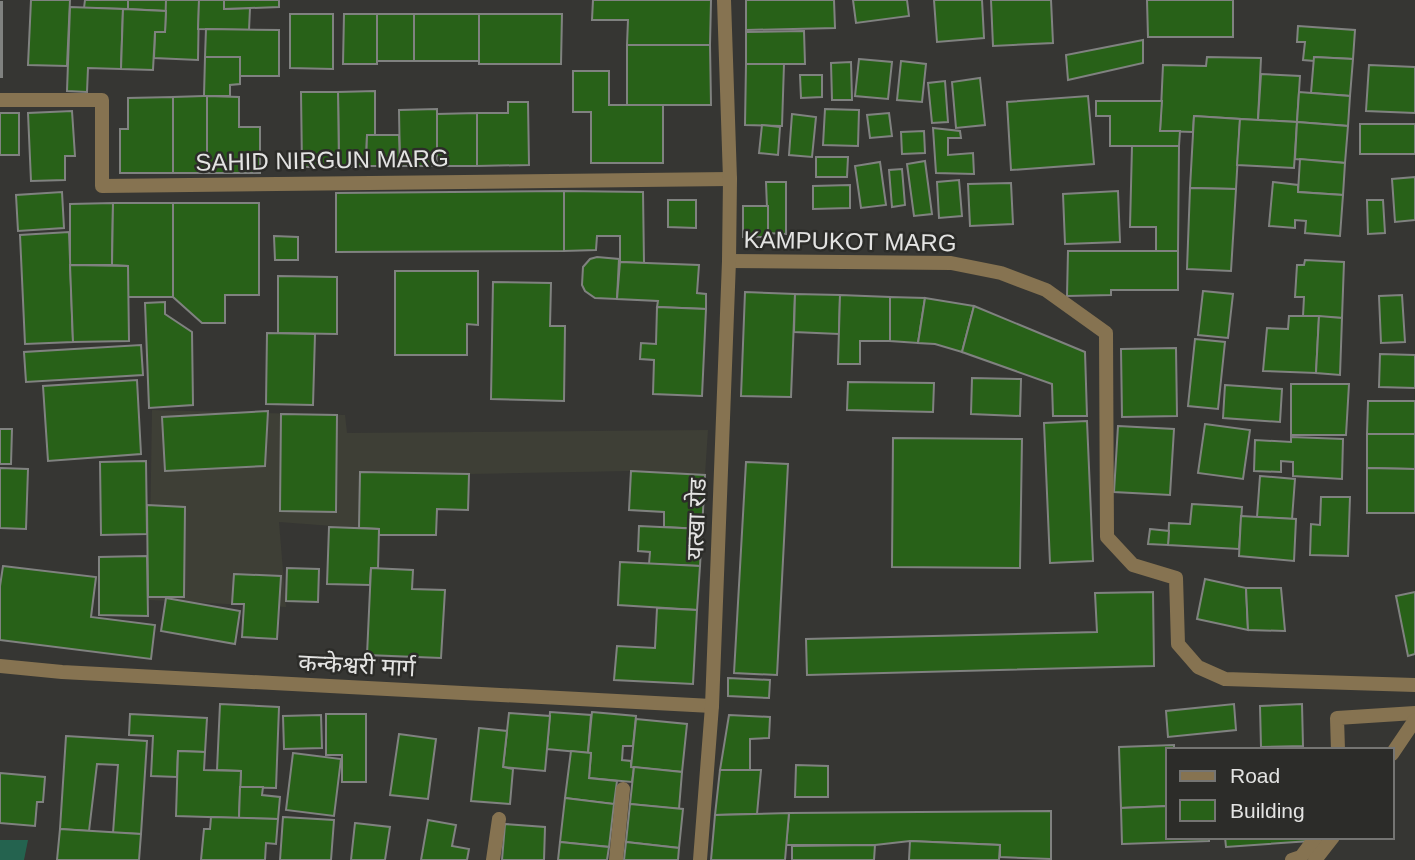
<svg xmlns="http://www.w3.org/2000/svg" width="1415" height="860" viewBox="0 0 1415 860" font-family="Arial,'Noto Sans Devanagari',sans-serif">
	<rect width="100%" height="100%" fill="#363633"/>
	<polygon fill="#3e3f36" points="152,410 345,415 347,433 708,430 705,475 631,471 469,474 361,472 359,528 279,522 286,607 149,600"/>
	<polygon fill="#24634f" points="0,840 28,840 24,860 0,860"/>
	<g fill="#286118" stroke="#808280" stroke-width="2">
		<polygon points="31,0 70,0 67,66 28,65"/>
		<polygon points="85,0 128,0 128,9 84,8"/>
		<polygon points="128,0 166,0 166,11 128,9"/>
		<polygon points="166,0 199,0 198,60 154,58 155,32 165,32"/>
		<polygon points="199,0 224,0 224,9 250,8 249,30 198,29"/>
		<polygon points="224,0 279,0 279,7 224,9"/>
		<polygon points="593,0 711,0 710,45 627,45 628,20 592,20"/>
		<polygon points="746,0 834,0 835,28 746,30"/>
		<polygon points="853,0 907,0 909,16 856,23"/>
		<polygon points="934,0 982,0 984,38 937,42"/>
		<polygon points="991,0 1051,0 1053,43 993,46"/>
		<polygon points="1147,0 1233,0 1233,37 1148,37"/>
		<rect x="0" y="2" width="2" height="75"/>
		<polygon points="70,7 123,9 121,69 88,68 87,92 67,91"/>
		<polygon points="123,9 166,11 165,32 155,32 153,70 121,69"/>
		<polygon points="290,14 333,14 333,69 290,68"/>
		<polygon points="344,14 377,14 377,64 343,64"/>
		<rect x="377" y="14" width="37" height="47"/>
		<rect x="414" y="14" width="65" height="47"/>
		<polygon points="479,14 562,14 561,64 479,64"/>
		<polygon points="1298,26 1355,30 1353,59 1314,57 1314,61 1303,60 1305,42 1297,42"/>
		<polygon points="206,29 279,30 279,76 240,76 240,57 205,57"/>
		<polygon points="804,31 805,64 746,64 746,32"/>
		<polygon points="1143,40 1143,63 1068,80 1066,55"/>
		<polygon points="627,45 710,45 711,105 627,105"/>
		<polygon points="205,57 240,57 240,84 230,85 230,96 204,96"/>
		<polygon points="1207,57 1261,58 1258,120 1194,116 1193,132 1160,131 1163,65 1206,66"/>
		<polygon points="1314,57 1353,59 1350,96 1311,93"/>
		<polygon points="859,59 892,62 888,99 855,96"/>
		<polygon points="901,61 926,64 922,102 897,100"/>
		<polygon points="851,62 852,100 832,100 831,63"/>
		<polygon points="746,64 784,64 782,126 745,125"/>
		<polygon points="1369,65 1415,67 1415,113 1366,111"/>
		<polygon points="573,71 609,71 609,105 663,105 663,163 591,163 591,112 573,112"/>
		<polygon points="1261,74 1300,76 1297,122 1258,120"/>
		<polygon points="800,75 822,75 822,97 801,98"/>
		<polygon points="980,78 985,125 956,128 952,82"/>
		<polygon points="945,81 948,122 932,123 928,83"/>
		<polygon points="375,91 375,135 367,135 366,166 339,167 338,92"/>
		<polygon points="301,92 338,92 339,167 302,167"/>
		<polygon points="1299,92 1350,96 1348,126 1297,122"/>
		<polygon points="204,96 207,96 207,173 173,173 173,97"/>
		<polygon points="207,96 239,97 239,127 260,127 260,173 207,173"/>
		<polygon points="1088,96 1094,164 1011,170 1007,102"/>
		<polygon points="173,97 173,173 120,173 120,129 128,129 128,98"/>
		<polygon points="1096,101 1162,101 1160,131 1180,131 1179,146 1110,146 1110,116 1096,116"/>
		<polygon points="508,102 528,102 529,165 477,166 477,113 508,113"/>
		<polygon points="437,109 437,166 400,166 399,110"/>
		<polygon points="825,109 859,110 858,146 823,145"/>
		<polygon points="72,111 75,156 65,156 65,180 31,181 28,113"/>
		<rect x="0" y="113" width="19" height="42"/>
		<polygon points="477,113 477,166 437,166 437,114"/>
		<polygon points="889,113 892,136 870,138 867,115"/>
		<polygon points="792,114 816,117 812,157 789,155"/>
		<polygon points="1194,116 1240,119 1236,189 1190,188"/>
		<polygon points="1240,119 1297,122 1294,168 1237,165"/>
		<polygon points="1297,122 1348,126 1345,163 1295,159"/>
		<rect x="1360" y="124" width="55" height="30"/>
		<polygon points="762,125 780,127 778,155 759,153"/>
		<polygon points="933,128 960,131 961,138 948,138 948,155 973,153 974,174 936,173"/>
		<polygon points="924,131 925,153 902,154 901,132"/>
		<polygon points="367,135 399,135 400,166 366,166"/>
		<polygon points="1132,146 1179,146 1178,251 1156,251 1156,227 1130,227"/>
		<polygon points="816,157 848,157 847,177 816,177"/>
		<polygon points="1300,159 1345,163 1343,195 1298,192"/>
		<polygon points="925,161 932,214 914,216 907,164"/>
		<polygon points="880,162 886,205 861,208 855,166"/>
		<polygon points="902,169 905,205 892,207 889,170"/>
		<polygon points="1415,177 1415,220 1395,222 1392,179"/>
		<polygon points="959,180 962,216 939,218 937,182"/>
		<polygon points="766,182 786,182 786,234 768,233"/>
		<polygon points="1273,182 1298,185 1298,192 1343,195 1340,236 1305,233 1306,221 1295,220 1295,228 1269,226"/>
		<polygon points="1011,183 1013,224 970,226 968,184"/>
		<polygon points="850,185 850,208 813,209 813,186"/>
		<polygon points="1190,188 1236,189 1231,271 1187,269"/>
		<polygon points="564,191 564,251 336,252 336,193"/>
		<polygon points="564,191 643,192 644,263 620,262 620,236 597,236 596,250 564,251"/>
		<polygon points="1118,191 1120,242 1065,244 1063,194"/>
		<polygon points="62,192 64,228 18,231 16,195"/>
		<polygon points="668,200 696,200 696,228 668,227"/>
		<polygon points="1367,200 1383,200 1385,233 1368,234"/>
		<polygon points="113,203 112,265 70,265 70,204"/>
		<polygon points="113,203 173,203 173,297 128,297 128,266 112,265"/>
		<polygon points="173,203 259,203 259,295 225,295 225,323 202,323 173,297"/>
		<rect x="743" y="206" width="25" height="31"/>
		<polygon points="69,232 73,342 25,344 20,235"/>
		<polygon points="274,236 298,237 298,260 275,260"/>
		<polygon points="1068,251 1178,251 1178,290 1111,290 1111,295 1067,296"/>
		<polygon points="597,257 619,259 617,299 595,298 585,291 582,285 583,267 590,259"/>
		<polygon points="1305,260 1344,262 1342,318 1303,316 1304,297 1295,297 1297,265 1304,265"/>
		<polygon points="620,262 699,265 697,293 706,294 706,309 657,307 658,301 617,299"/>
		<polygon points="70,265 128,266 129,341 73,342"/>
		<polygon points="395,271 478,271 478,325 467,324 467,355 395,355"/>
		<polygon points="278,276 337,277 337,334 278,333"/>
		<polygon points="493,282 551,283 550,326 565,326 564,401 491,399"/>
		<polygon points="1203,291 1233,294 1228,338 1198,335"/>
		<polygon points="745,292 795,294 791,397 741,396"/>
		<polygon points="795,294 840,295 839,334 794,332"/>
		<polygon points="840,295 890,297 890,341 860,341 860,364 838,364"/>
		<polygon points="1402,295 1405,342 1381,343 1379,296"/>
		<polygon points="890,297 925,298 918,343 890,341"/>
		<polygon points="925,298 974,306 962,352 935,344 918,343"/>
		<polygon points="165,302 165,314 192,332 193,405 149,408 145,303"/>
		<polygon points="974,306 1085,352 1087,416 1053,416 1052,384 962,352"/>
		<polygon points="657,307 706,309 702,396 653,394 654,360 640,359 641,343 656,344"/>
		<polygon points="1289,316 1319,316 1316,373 1263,371 1267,328 1288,329"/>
		<polygon points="1319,316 1342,318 1340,375 1316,373"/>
		<polygon points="267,333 315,334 313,405 266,404"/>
		<polygon points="1195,339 1225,342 1218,409 1188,406"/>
		<polygon points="141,345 143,375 26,382 24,352"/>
		<polygon points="1176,348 1177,416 1122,417 1121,349"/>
		<polygon points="1380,354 1415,355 1415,388 1379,387"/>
		<polygon points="972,378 1021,379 1020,416 971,414"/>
		<polygon points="137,380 141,454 48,461 43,386"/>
		<polygon points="848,382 934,383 933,412 847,410"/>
		<polygon points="1291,384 1349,384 1346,435 1291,435"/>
		<polygon points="1225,385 1282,389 1280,422 1223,418"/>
		<polygon points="1368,401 1415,401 1415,434 1367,434"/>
		<polygon points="268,411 265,466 165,471 162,417"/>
		<polygon points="281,414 337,415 336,512 280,511"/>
		<polygon points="1087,421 1093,561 1050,563 1044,423"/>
		<polygon points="1205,424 1250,430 1243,479 1198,473"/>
		<polygon points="1118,426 1174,429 1170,495 1114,492"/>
		<polygon points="0,429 12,429 11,464 0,464"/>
		<polygon points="1367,434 1415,434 1415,469 1367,468"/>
		<polygon points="1291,437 1343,439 1342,479 1293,476 1293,462 1281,461 1281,472 1254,471 1255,440 1291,442"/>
		<polygon points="893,438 1022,439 1020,568 892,567"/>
		<polygon points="146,461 147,534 101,535 100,462"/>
		<polygon points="746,462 788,464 777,675 734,673"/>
		<polygon points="0,468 28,469 26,529 0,528"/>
		<polygon points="1367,468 1415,469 1415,513 1367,513"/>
		<polygon points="631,471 705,475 702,529 664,527 664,512 629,510"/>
		<polygon points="360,472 469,474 468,510 437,509 436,535 379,535 379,529 359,528"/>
		<polygon points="1260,476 1295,479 1292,519 1257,517"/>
		<polygon points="1321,497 1350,497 1348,556 1310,555 1311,524 1320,525"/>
		<polygon points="1192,504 1242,507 1239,549 1168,545 1169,523 1190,524"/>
		<polygon points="147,505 185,507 184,597 148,597"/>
		<polygon points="1241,516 1296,519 1294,561 1239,556"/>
		<polygon points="639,526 702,529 700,566 649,564 650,552 638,551"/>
		<polygon points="329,527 379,529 378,568 371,568 370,585 327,584"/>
		<polygon points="1150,529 1169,531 1168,545 1148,544"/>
		<polygon points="147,556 148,616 99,615 99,557"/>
		<polygon points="620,562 700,566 697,610 618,605"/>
		<polygon points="3,566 96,577 91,617 155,625 151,659 0,640 0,586"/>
		<polygon points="287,568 319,569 318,602 286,601"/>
		<polygon points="371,568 413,570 412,589 445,590 441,658 367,655"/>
		<polygon points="234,574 281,576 277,639 242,637 244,604 232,604"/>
		<polygon points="1205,579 1246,588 1248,630 1197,619"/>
		<polygon points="1246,588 1281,588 1285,631 1248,630"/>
		<polygon points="1153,592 1154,666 807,675 806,639 1097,632 1095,593"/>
		<polygon points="1415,592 1415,654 1408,656 1396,596"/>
		<polygon points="166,598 240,611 235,644 161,631"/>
		<polygon points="657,608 697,610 693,684 614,680 617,646 655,648"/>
		<polygon points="728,678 770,680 769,698 728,696"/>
		<polygon points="220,704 279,707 276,788 240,787 241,771 217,770"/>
		<polygon points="1234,704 1236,730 1168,737 1166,711"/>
		<polygon points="1302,704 1303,746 1261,747 1260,706"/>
		<polygon points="550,712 591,715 588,753 547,749"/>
		<polygon points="592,712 636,716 633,746 623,746 622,760 631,761 631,767 634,767 632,782 589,778 591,753 588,753"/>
		<polygon points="509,713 550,716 545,771 503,767"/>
		<polygon points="130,714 207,718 205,752 178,751 177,777 151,776 153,736 129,735"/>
		<polygon points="326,714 366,714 366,782 342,782 342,755 326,755"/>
		<polygon points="321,715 322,748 284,749 283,716"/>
		<polygon points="729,715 770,717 769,738 750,739 750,770 720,770"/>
		<polygon points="636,719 687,724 682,772 631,767"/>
		<polygon points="479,728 507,731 503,767 513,769 510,804 471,801"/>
		<polygon points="399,734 436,739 428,799 390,795"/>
		<polygon points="66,736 147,741 141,834 113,833 118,765 97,764 89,831 60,829"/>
		<polygon points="1174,745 1174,750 1168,750 1168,806 1121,808 1119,747"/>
		<polygon points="178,751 205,752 204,770 241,771 239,818 176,816"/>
		<polygon points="571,751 591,753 589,778 617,781 614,804 565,798"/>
		<polygon points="293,753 341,759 334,816 286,810"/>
		<polygon points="796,765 828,766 828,797 795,797"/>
		<polygon points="634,767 682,772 679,809 630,804"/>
		<polygon points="720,770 761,770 757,814 715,815"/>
		<polygon points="0,773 45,777 43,802 37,802 35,826 0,823"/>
		<polygon points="240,787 263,787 262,795 280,797 278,819 239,818"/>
		<polygon points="565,798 614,804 609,847 560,842"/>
		<polygon points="630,804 683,809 679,848 626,842"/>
		<polygon points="1168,806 1168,837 1209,837 1209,841 1122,844 1121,808"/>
		<polygon points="1051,811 1051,859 1000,857 1000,845 910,841 875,845 786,845 789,813"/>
		<polygon points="789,813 785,860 711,860 715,815"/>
		<polygon points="211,817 278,819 276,844 266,843 265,860 201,860 204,829 210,829"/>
		<polygon points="283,817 334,820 331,860 280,860"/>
		<polygon points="428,820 456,825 452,846 469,849 467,860 421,860"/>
		<polygon points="355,823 390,827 385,860 351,860"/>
		<polygon points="505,824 545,827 544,860 502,860"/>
		<polygon points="60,829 141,834 139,860 57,860"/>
		<polygon points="1225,837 1310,837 1310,841 1226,847"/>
		<polygon points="910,841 1000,845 999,860 909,860"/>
		<polygon points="560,842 609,847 607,860 558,860"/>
		<polygon points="626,842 679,848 678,860 624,860"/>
		<polygon points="875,845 874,860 792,860 792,846"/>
	</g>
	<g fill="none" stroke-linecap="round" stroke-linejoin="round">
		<g stroke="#867351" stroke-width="14">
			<polyline points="493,860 499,819"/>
			<polyline points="616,860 623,789"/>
		</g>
		<g stroke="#867351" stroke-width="14">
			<polyline points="1338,750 1337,718 1415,713"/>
			<polyline points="1392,754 1415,720"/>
			<polyline points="1292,860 1301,857 1316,837"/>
			<polyline points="1315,860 1333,837"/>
		</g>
		<g stroke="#867351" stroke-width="14">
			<polyline points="0,100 102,100 102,186 730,179"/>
			<polyline points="729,261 951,263 1001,273 1046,290 1106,333 1107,537 1133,565 1176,578 1178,644 1198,667 1225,679 1415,685"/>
		</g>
		<g stroke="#867351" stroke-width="14">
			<polyline points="0,666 62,672 712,706"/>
			<polyline points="700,860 712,706 729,261 730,179 724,0"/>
		</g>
	</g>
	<g text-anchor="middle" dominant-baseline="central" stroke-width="5" stroke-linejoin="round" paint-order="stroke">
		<g font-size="24" fill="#e3e3e2" stroke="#2c2c29">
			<text transform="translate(322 160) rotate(-1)">SAHID NIRGUN MARG</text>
			<text transform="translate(850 241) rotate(1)">KAMPUKOT MARG</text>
			<text transform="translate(696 519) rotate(-88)">यत्खा रोड</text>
			<text transform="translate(357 665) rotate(3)">कन्केश्वरी मार्ग</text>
		</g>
	</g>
	<rect x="1166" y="748" width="228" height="91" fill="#2c2c29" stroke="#757573" stroke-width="2"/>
	<rect x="1180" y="771" width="35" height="10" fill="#867351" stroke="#757573" stroke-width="2"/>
	<text x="1230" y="783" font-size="21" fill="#e3e3e2">Road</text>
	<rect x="1180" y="800" width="35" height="21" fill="#286118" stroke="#757573" stroke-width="2"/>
	<text x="1230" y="818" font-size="21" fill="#e3e3e2">Building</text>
</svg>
